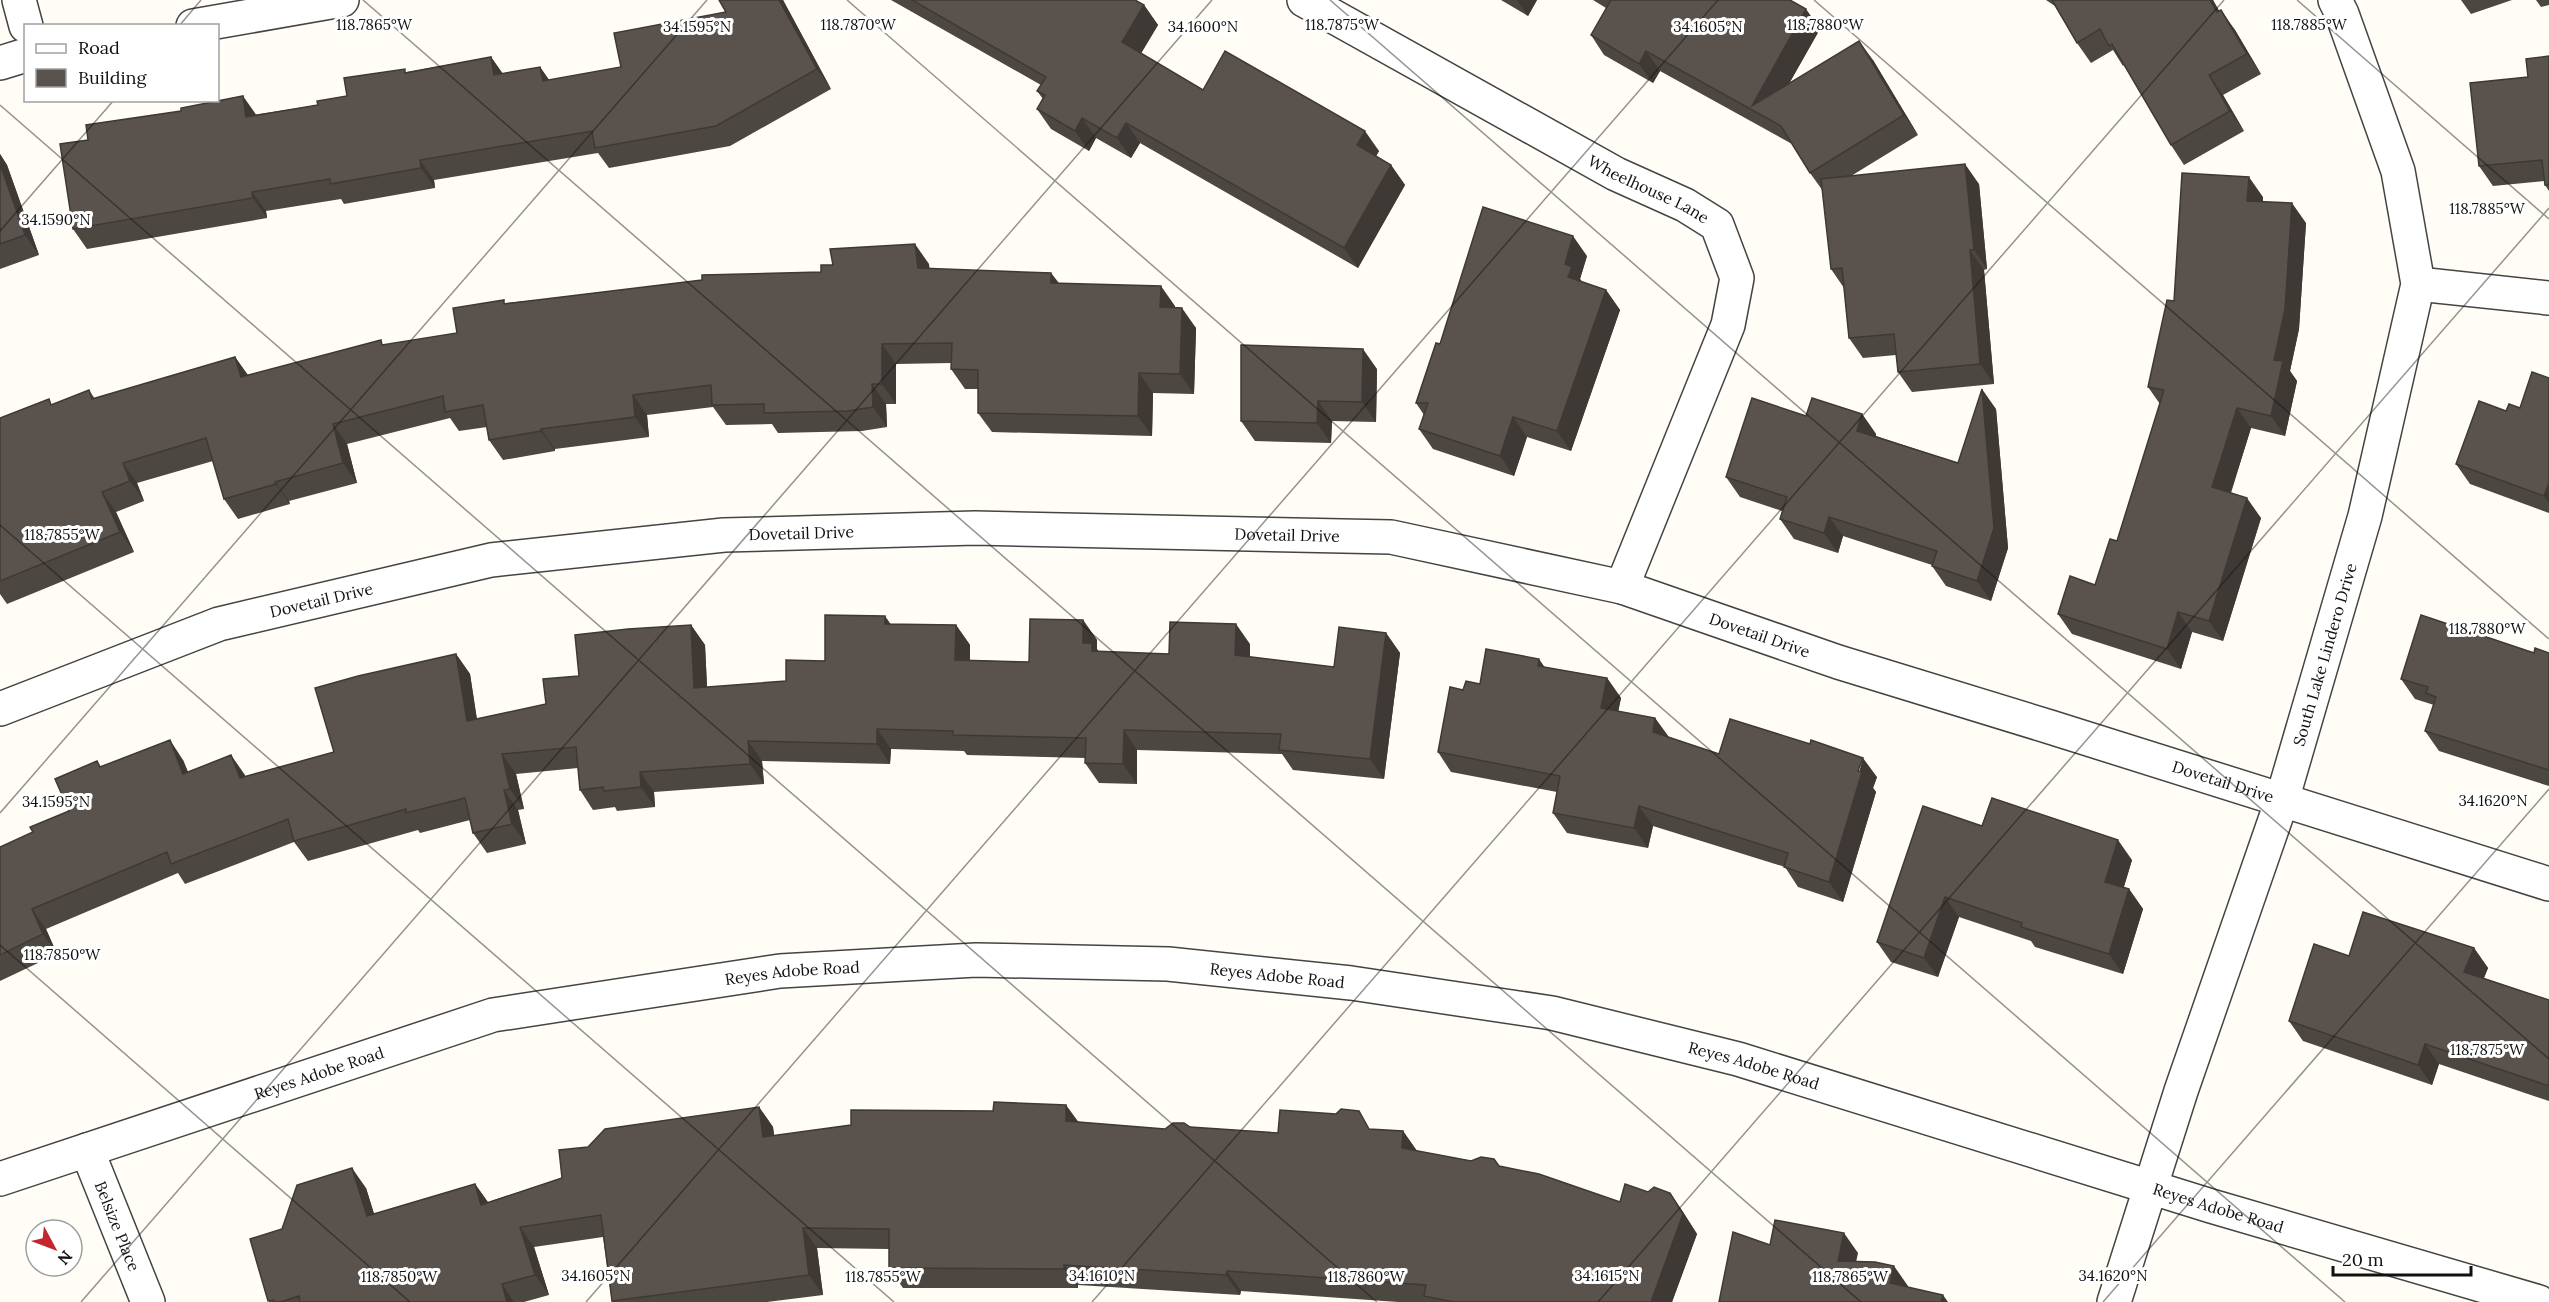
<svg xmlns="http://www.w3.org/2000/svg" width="2549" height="1302" viewBox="0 0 2549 1302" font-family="Lora,serif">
	<rect width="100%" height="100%" fill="#fffdf5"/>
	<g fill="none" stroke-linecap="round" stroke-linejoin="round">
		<defs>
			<g id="minor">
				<polyline points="19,0 26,26"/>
				<path id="s1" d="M1304 0 1616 174 1685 205 1717 225 1737 278 1728 325 1622 587"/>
				<polyline points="193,26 342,0"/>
				<polyline points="0,63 26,55"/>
				<polyline points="2418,284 2549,298"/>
				<path id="s2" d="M0 709 219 624 491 560 724 535 975 528 1391 537 1622 587 1838 662 2050 727 2549 884"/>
				<path id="s3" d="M87 1150 148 1302"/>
				<path id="s4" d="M2114 1302 2181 1091 2282 800 2365 516 2418 284 2398 171 2342 14 2335 0"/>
			</g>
			<g id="tertiary">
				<path id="s5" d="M0 1179 493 1015 780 971 976 960 1168 964 1351 983 1552 1013 1738 1059 2211 1206 2539 1302"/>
			</g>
		</defs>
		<use href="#minor" stroke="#444" stroke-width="36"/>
		<use href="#tertiary" stroke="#444" stroke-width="36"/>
		<use href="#minor" stroke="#fff" stroke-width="33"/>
		<use href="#tertiary" stroke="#fff" stroke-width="33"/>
	</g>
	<g fill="#4d4742">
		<polygon points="719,0 783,0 831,89 730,146 609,168 598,153 434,180 435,188 344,204 341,199 266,211 267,218 87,249 73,229 88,140 318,105 347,96 407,72 491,57 503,74 540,67 549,80 621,67 726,12"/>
		<polygon points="891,0 1135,0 1144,5 1158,25 1141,53 1203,90 1379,151 1376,156 1391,165 1405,185 1358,268 1140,143 1131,158 1096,138 1089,151 1051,129 1037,109 1043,99 1037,91 1041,85"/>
		<polygon points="1501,0 1537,0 1528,16"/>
		<polygon points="1593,0 1790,0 1820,29 1790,82 1873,60 1918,135 1851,176 1979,184 1987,269 1984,270 1994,384 1912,392 1898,372 1896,355 1863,358 1849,338 1844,288 1831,269 1823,191 1810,173 1792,144 1660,71 1653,83 1604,55 1591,35 1606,8"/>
		<polygon points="2046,0 2213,0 2219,11 2235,30 2261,74 2223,95 2244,131 2184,165 2171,145 2124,65 2123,66 2113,50 2091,63 2077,43 2055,6"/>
		<polygon points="2461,0 2512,0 2471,14"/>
		<polygon points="2536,0 2549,0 2549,5 2541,7"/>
		<polygon points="2549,56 2549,191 2545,185 2544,181 2493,186 2479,166 2528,77"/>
		<polygon points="0,154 7,165 39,255 0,269"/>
		<polygon points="2263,197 2263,202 2306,223 2299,329 2290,371 2297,381 2285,436 2251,428 2231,493 2261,518 2223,641 2192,632 2181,669 2072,634 2058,614 2095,585 2117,541 2160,404 2148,387 2174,301"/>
		<polygon points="1587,256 1580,279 1582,282 1606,290 1620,310 1571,451 1527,437 1514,476 1433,449 1419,429 1424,415 1416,403 1440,344"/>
		<polygon points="929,264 929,269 1051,273 1059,283 1175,306 1175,308 1196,328 1194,394 1153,393 1152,436 992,432 978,413 978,389 965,389 951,369 952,363 896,364 896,404 886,404 887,427 862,431 778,433 772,424 726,425 713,407 647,415 649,437 555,449 555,451 503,460 489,440 487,427 459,431 450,418 347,444 357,483 289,501 290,504 238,519 224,499 213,461 137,483 144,501 116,512 134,552 7,604 0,594 0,418 53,405 89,390 95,399 235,357 248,375 384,345 457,333 506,303 821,272"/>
		<polygon points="1377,369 1376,422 1332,421 1331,443 1255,441 1241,421"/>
		<polygon points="2549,378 2549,513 2470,484 2456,464 2506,411 2520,408"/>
		<polygon points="1996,409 2008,548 1991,601 1946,586 1932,566 1932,565 1843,536 1838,553 1794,539 1780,519 1782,511 1740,497 1726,477 1806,416 1862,414 1876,434 1876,436 1958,463"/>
		<polygon points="1083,620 1097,640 1097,649 1098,651 1169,654 1250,644 1250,657 1334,667 1386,633 1400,653 1384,779 1293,770 1282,754 1137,750 1137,784 1099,783 1085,763 1085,758 967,755 964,751 891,749 890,764 762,761 764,784 654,792 655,807 617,811 615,807 593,810 580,790 578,768 516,774 524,809 518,810 526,844 487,853 473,833 470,820 420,833 418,830 308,861 294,842 185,884 178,873 46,929 57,954 0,981 0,847 33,832 69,811 97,761 101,767 183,760 188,772 246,776 334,752 456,654 470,674 477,719 546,704 579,676 691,625 705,645 707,687 786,681 891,624 956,625 970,645 970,660 1029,662"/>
		<polygon points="2534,653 2549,653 2549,786 2439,751 2425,731 2434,705 2415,699 2401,679"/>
		<polygon points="1545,667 1607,678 1621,698 1618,711 1655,718 1669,737 1719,754 1877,777 1873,788 1876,792 1843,902 1798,887 1785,867 1653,826 1648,848 1567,833 1553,813 1557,792 1451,772 1438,752 1463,690 1480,684"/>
		<polygon points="1982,826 2132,860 2124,887 2129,889 2143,909 2123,974 2035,947 2031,941 1959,917 1938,977 1891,962 1877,942"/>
		<polygon points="2474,948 2488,968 2484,978 2549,1000 2549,1101 2439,1064 2432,1085 2303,1041 2289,1021 2349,956"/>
		<polygon points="759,1107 773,1127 774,1136 1079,1122 1165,1129 1190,1127 1278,1133 1372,1129 1403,1131 1417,1151 1500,1166 1620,1202 1648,1192 1670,1193 1683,1212 1697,1234 1672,1302 1398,1302 1241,1291 1240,1295 1078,1285 1078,1288 903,1288 889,1268 889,1249 817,1248 823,1295 767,1302 612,1302 603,1237 534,1247 549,1295 524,1302 269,1302 250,1239 282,1229 366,1188 374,1214 475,1184 488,1202 562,1178 588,1147"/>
	</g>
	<g fill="#3f3936">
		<polygon points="779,0 783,0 831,89 817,69"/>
		<polygon points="1517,0 1537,0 1528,16"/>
		<polygon points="2210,0 2213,0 2231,32 2217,12"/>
		<polygon points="1144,5 1158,25 1136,62 1122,42"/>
		<polygon points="1806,9 1820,29 1769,119 1752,106"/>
		<polygon points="2221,10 2235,30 2261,74 2247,54"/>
		<polygon points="1859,41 1873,60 1918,135 1904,115"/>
		<polygon points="1646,51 1660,71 1653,83 1639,64"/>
		<polygon points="491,57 505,77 494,75"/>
		<polygon points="540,67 554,87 543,81"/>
		<polygon points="2209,75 2223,95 2244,131 2230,111"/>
		<polygon points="243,96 257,116 246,117"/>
		<polygon points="1082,118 1096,138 1089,151 1075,131"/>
		<polygon points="1126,123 1140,143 1131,158 1117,138"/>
		<polygon points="1365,131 1379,151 1371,165 1357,145"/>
		<polygon points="0,154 7,165 39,255 25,235 0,164"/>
		<polygon points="420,160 434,180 435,188 421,168"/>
		<polygon points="1965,164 1979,184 1987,269 1974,250"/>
		<polygon points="1391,165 1405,185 1358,268 1344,248"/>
		<polygon points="2249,177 2263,197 2261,221 2247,201"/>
		<polygon points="252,192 266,211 267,218 253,198"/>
		<polygon points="2292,203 2306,223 2299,329 2290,371 2297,381 2285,436 2271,416 2274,360"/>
		<polygon points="1573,236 1587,256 1580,279 1586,287 1568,277 1565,264"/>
		<polygon points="915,244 929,264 932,288 918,268"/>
		<polygon points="1970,250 1984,270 1994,384 1980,364"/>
		<polygon points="1051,273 1065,293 1051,283"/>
		<polygon points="1161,286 1175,306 1174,327 1160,307"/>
		<polygon points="1606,290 1620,310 1571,451 1557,431"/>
		<polygon points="1182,308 1196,328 1194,394 1180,374"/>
		<polygon points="882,344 896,364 896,404 882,384"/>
		<polygon points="1363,349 1377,369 1376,422 1362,402"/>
		<polygon points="235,357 249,377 241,377"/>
		<polygon points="1139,373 1153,393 1152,436 1138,416"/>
		<polygon points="872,384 886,404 887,427 873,407"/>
		<polygon points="1982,389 1996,409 2008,548 1991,601 1977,581"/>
		<polygon points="633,395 647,415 649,437 635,417"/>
		<polygon points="1318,401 1332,421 1331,443 1317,423"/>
		<polygon points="2237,408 2251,428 2226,507 2212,487"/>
		<polygon points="1862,414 1876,434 1871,450 1857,431"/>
		<polygon points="1513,417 1527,437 1514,476 1500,456"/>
		<polygon points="333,424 347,444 357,483 343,463"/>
		<polygon points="541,429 555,449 555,451 541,431"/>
		<polygon points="123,463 137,483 144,501 130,481"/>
		<polygon points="275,482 289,501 290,504 276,484"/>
		<polygon points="2549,483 2549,503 2544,496"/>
		<polygon points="102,492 116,512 134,552 120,532"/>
		<polygon points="2247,498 2261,518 2223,641 2209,621"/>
		<polygon points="1829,517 1843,536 1838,553 1824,533"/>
		<polygon points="2178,612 2192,632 2181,669 2167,649"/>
		<polygon points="885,616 899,636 885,624"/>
		<polygon points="1083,620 1097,640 1097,649 1106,663 1083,643"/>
		<polygon points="1236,624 1250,644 1249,675 1235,655"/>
		<polygon points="691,625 705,645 708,708 694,688"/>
		<polygon points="956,625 970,645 969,680 955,660"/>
		<polygon points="1386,633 1400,653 1384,779 1370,759"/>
		<polygon points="456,654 470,674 480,741 467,721"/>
		<polygon points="1539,659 1553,679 1538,666"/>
		<polygon points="1607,678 1621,698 1615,728 1601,708"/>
		<polygon points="1655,718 1669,738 1653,732"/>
		<polygon points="877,729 891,749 890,764 877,744"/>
		<polygon points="1124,730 1137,750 1137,784 1123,764"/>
		<polygon points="170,740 183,760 197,794 183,774"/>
		<polygon points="748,741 762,761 764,784 750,764"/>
		<polygon points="502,754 516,774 524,809 510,789"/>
		<polygon points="231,755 245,775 254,798 240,778"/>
		<polygon points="1863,758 1877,777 1873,788 1876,792 1843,902 1829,882"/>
		<polygon points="640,772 654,792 655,807 641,787"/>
		<polygon points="504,790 518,810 526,844 512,824"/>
		<polygon points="1639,806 1653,826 1648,848 1634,828"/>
		<polygon points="2118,840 2132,860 2119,902 2105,882"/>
		<polygon points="2129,889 2143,909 2123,974 2109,954"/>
		<polygon points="1945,897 1959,917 1938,977 1924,958"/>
		<polygon points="32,909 46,929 57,954 43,934"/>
		<polygon points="2474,948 2488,968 2478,992 2464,972"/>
		<polygon points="2425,1044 2439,1064 2432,1085 2418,1065"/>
		<polygon points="1066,1105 1080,1124 1066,1121"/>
		<polygon points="759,1107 773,1127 777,1157 763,1137"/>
		<polygon points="1403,1131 1417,1151 1402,1148"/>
		<polygon points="352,1168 366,1188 381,1236 367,1216"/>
		<polygon points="475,1184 489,1204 481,1205"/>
		<polygon points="1670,1193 1683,1212 1697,1234 1672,1302 1651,1302"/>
		<polygon points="520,1227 534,1247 549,1295 535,1275"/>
		<polygon points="803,1228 817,1248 823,1295 809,1275"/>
		<polygon points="1844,1233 1858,1253 1852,1281 1838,1261"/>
		<polygon points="1064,1265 1078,1285 1078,1288 1064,1269"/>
		<polygon points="1894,1266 1908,1286 1905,1302 1890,1283"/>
		<polygon points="1227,1271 1241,1291 1240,1295 1226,1275"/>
		<polygon points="502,1284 514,1302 507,1302"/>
		<polygon points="1943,1295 1948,1302 1941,1302"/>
	</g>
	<g fill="#5a524d" stroke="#3f3936" stroke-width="1.5">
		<polygon points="719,0 779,0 817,69 716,126 595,148 592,131 420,160 421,168 330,184 330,179 252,192 253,198 73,229 60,144 88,140 86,125 181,111 181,108 243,96 246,117 318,105 317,101 347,96 344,78 405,69 405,73 491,57 494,75 540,67 543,81 621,67 614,33 726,12"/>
		<polygon points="912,0 1135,0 1144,5 1122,42 1203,90 1225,51 1365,131 1357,145 1391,165 1344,248 1126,123 1117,138 1082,118 1075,131 1037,109 1045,95 1037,91 1046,77"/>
		<polygon points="1611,0 1790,0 1806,9 1752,106 1859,41 1904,115 1810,173 1781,126 1646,51 1639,64 1591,35"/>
		<polygon points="2052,0 2210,0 2217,12 2221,10 2247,54 2209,75 2230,111 2171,145 2112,44 2109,46 2100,29 2077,43"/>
		<polygon points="2549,56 2549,184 2545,185 2542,160 2479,166 2470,83 2528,77 2526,59"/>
		<polygon points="0,164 25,235 0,244"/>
		<polygon points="1965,164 1974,250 1970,250 1980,364 1898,372 1894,334 1849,338 1842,268 1831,269 1821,179"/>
		<polygon points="2182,173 2249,177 2247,201 2292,203 2285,309 2274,360 2283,361 2271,416 2237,408 2212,487 2247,498 2209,621 2178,612 2167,649 2058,614 2070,576 2095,585 2110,539 2117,541 2164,390 2148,387 2167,300 2174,301"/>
		<polygon points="1483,207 1573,236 1565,264 1572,267 1568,277 1606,290 1557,431 1513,417 1500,456 1419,429 1428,403 1416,403 1436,343 1440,344"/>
		<polygon points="915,244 918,268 1051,273 1051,283 1161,286 1160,307 1182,308 1180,374 1139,373 1138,416 978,413 978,370 951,369 952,343 882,344 882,384 872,384 873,407 848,411 764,413 764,404 712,405 711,385 633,395 635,417 541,429 541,431 489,440 483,405 445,412 443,396 333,424 343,463 275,482 276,484 224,499 206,438 123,463 130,481 102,492 120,532 0,581 0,418 49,399 51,405 89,390 92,399 235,357 241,377 381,340 382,345 457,333 453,308 504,300 504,304 702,280 702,275 821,272 821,265 833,265 830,249"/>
		<polygon points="1241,345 1363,349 1362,402 1318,401 1317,423 1241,421"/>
		<polygon points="2532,372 2549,378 2549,483 2544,496 2456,464 2479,401 2506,411 2509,404 2520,408"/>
		<polygon points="1982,389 1994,528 1977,581 1932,566 1937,551 1829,517 1824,533 1780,519 1787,497 1726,477 1752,398 1806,416 1812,398 1862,414 1857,431 1958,463"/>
		<polygon points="825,615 885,616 885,624 956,625 955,660 1029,662 1030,619 1083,620 1083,643 1092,643 1092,651 1169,654 1170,622 1236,624 1235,655 1334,667 1339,627 1386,633 1370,759 1279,750 1281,734 1124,730 1123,764 1085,763 1086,738 953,735 953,731 877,729 877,744 748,741 750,764 640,772 641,787 604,791 603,787 580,790 576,747 502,754 510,789 504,790 512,824 473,833 465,798 406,813 406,809 294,841 288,819 171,864 167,852 32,909 43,934 0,955 0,847 33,832 30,827 69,811 55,779 97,761 100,767 170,740 183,774 231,755 240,778 334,752 315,688 358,676 456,654 467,721 546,704 543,679 579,676 575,635 628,629 691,625 694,688 786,681 786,660 825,661"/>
		<polygon points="2421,615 2534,653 2535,648 2549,653 2549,770 2425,731 2436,697 2426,693 2428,687 2401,679"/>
		<polygon points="1486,649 1539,659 1538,666 1607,678 1601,708 1655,718 1653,732 1719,754 1730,719 1810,744 1811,740 1863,758 1858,771 1862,772 1829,882 1784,867 1788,853 1639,806 1634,828 1553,813 1560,776 1438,752 1450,687 1463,690 1466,681 1480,684"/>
		<polygon points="1992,798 2118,840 2105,882 2129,889 2109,954 2021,927 2022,923 1945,897 1924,958 1877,942 1923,806 1982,826"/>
		<polygon points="2363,912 2474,948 2464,972 2549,1000 2549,1086 2425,1044 2418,1065 2289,1021 2314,944 2349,956"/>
		<polygon points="994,1102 1066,1105 1066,1121 1165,1129 1173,1123 1184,1123 1190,1127 1278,1133 1280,1110 1336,1114 1341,1109 1359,1111 1369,1129 1403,1131 1402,1148 1471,1161 1481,1157 1494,1159 1499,1166 1539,1174 1620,1202 1625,1184 1648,1192 1654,1187 1670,1193 1683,1214 1651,1302 1454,1302 1424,1296 1426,1285 1227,1271 1226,1275 1064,1265 1064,1269 889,1268 889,1229 803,1228 809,1275 612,1301 601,1215 520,1227 535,1275 502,1284 507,1302 300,1302 299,1296 280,1302 274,1302 273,1300 268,1301 250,1239 282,1229 297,1185 352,1168 367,1216 475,1184 481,1205 562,1178 559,1150 588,1147 605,1129 759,1107 763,1137 851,1125 851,1110 993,1111"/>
		<polygon points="1775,1220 1844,1233 1838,1261 1875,1262 1894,1266 1890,1283 1943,1295 1941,1302 1719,1302 1733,1232 1770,1245"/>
	</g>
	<path fill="none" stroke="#111" stroke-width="1.5" stroke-opacity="0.45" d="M363 0 1861 1302M847 0 2345 1302M1330 0 2549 1059M1814 0 2549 639M2297 0 2549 219M179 26 201 0M0 105 1377 1302M0 231 114 100M0 525 894 1302M0 813 707 0M0 945 410 1302M81 1302 1212 0M586 1302 1718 0M1092 1302 2224 0M1598 1302 2549 208M2103 1302 2549 789"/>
	<g text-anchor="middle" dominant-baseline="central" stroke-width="6" stroke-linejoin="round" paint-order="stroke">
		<g font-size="16" fill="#111" stroke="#fff">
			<text stroke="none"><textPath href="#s1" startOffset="393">Wheelhouse Lane</textPath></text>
			<text stroke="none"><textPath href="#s2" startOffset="826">Dovetail Drive</textPath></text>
			<text stroke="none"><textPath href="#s2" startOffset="1312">Dovetail Drive</textPath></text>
			<text stroke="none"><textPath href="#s2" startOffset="340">Dovetail Drive</textPath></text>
			<text stroke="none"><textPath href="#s2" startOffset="1798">Dovetail Drive</textPath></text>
			<text stroke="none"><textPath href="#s4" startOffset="681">South Lake Lindero Drive</textPath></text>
			<text stroke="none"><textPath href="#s2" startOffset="2284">Dovetail Drive</textPath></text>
			<text stroke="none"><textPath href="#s5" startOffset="822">Reyes Adobe Road</textPath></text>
			<text stroke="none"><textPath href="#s5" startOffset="1308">Reyes Adobe Road</textPath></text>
			<text stroke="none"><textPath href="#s5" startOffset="1794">Reyes Adobe Road</textPath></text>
			<text stroke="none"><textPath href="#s5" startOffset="336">Reyes Adobe Road</textPath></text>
			<text stroke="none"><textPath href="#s5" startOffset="2280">Reyes Adobe Road</textPath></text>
			<text stroke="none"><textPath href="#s3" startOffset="82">Belsize Place</textPath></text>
		</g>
	</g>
	<g font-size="15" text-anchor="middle" fill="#111" stroke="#fff" stroke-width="6" stroke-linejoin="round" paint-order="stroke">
		<text x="374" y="30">118.7865°W</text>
		<text x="858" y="30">118.7870°W</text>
		<text x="1342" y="30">118.7875°W</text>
		<text x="1825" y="30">118.7880°W</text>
		<text x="2309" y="30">118.7885°W</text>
		<text x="697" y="32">34.1595°N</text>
		<text x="1203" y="32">34.1600°N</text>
		<text x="1708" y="32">34.1605°N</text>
		<text x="2487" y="214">118.7885°W</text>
		<text x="56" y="225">34.1590°N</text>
		<text x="62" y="540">118.7855°W</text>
		<text x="2487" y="634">118.7880°W</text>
		<text x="2493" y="806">34.1620°N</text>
		<text x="56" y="807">34.1595°N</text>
		<text x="62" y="960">118.7850°W</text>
		<text x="2487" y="1055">118.7875°W</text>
		<text x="596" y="1281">34.1605°N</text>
		<text x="1102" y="1281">34.1610°N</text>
		<text x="1607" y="1281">34.1615°N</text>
		<text x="2113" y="1281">34.1620°N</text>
		<text x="399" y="1282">118.7850°W</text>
		<text x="883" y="1282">118.7855°W</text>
		<text x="1366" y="1282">118.7860°W</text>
		<text x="1850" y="1282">118.7865°W</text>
	</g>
	<rect x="24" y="24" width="195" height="78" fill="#ffffff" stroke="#a0a0a0" stroke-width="1.5"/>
	<rect x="36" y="44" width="30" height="9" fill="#ffffff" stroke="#a0a0a0" stroke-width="1.5"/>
	<text x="78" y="54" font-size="18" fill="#111111">Road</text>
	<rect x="36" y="69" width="30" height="18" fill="#5a524d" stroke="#a0a0a0" stroke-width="1.5"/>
	<text x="78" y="84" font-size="18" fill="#111111">Building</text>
	<g transform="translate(54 1248) rotate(131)"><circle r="28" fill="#ffffff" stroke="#a0a0a0" stroke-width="1.5"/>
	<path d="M0-4.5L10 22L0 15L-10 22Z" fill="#c4262e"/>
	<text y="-9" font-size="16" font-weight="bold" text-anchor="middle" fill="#111111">N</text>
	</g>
	<path d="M2333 1266v9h138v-9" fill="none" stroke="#111111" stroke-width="3"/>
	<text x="2342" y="1266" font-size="18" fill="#111111" stroke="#ffffff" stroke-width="4.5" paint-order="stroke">20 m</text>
</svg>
